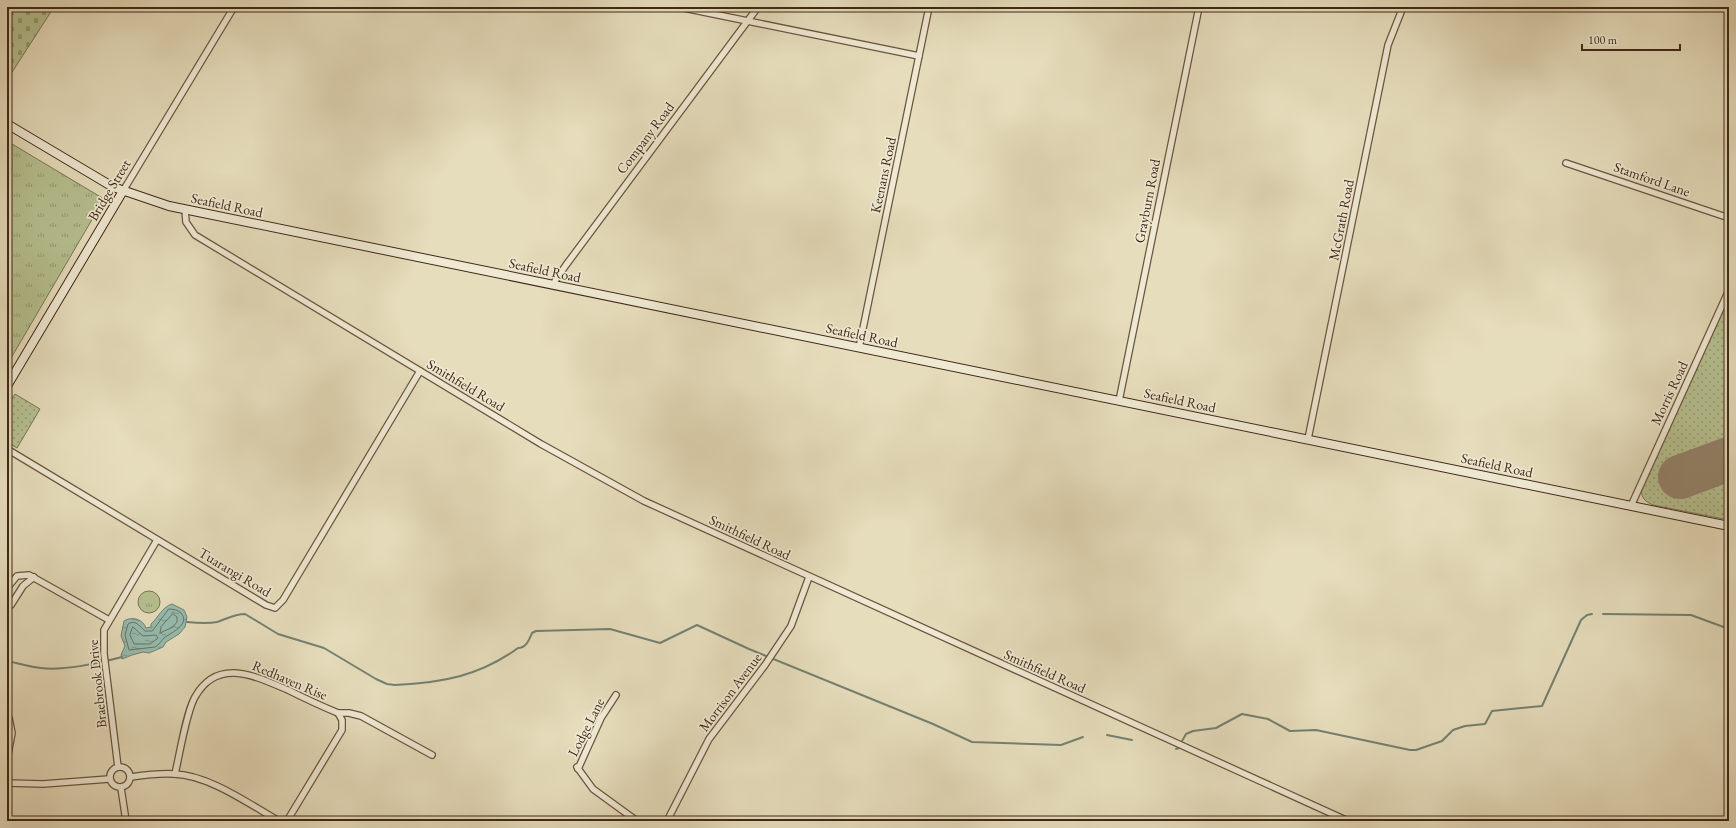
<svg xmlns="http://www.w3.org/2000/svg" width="1736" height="828" viewBox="0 0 1736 828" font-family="'EB Garamond',serif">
	<defs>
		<pattern id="grass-dots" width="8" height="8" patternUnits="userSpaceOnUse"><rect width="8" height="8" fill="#b6c090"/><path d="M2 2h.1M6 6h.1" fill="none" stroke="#959c75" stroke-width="1.8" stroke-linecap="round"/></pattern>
		<pattern id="cemetery-stones" width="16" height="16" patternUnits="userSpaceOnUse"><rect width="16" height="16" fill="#b6c090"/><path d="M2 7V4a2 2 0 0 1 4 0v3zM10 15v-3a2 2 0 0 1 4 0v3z" fill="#959c75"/></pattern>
		<pattern id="park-tufts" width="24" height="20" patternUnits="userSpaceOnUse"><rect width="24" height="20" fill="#b6c090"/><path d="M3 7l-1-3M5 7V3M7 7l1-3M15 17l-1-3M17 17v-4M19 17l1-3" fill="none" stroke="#959c75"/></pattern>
		<pattern id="water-ripples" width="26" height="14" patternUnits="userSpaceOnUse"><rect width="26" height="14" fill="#96bcaf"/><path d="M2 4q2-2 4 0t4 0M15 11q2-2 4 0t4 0" fill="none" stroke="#7c998d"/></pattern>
	</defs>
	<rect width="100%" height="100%" fill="#e6ddbc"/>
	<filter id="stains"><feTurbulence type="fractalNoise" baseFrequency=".005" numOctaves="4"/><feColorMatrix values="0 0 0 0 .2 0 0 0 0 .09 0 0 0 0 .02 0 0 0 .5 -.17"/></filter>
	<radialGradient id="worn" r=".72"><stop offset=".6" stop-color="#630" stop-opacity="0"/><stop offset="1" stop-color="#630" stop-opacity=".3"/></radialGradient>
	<g fill="url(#grass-dots)" stroke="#7b7454">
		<path d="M1729 297V520L1653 505C1644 501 1640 497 1642 486Z"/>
		<polygon points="15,394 40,409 17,448 7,442 7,406"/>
	</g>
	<polygon fill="url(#cemetery-stones)" stroke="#7b7454" points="7,7 54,7 7,80"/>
	<g fill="url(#park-tufts)" stroke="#7b7454">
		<polygon points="7,141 104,199 7,365"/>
		<circle cx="149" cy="602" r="11"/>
	</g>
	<path fill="url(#water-ripples)" stroke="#748172" d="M172 604 184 610 187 617 185 627 179 634 166 642 163 647 149 653 143 652 132 655 122 659 121 655 125 646 121 636 124 621C132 616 143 619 146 628L151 627V624C158 618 162 607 172 604Z"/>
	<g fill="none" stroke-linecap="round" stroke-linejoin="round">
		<g stroke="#6b7263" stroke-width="1">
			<path d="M169 609C173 609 178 610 181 613 191 625 170 633 164 638 161 641 159 645 155 647L129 650 125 635 128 624C136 619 140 627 145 631H152Z"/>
			<polygon points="173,614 177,617 177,622 173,627 160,633 161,627"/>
			<polygon points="133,627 143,636 156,635 158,638 150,644 134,644 130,635"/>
		</g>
		<g stroke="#748172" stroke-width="2">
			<polyline points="1603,614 1691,615 1729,629"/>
			<path d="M187 622C197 623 207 624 217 622 226 619 235 614 245 614L278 634 324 648 376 679 387 684 395 685C441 683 480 676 518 648 526 648 529 640 532 633L536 631 610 629 660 643 697 625 749 649 933 724 972 742 1061 745 1083 737"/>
			<path d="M7 661C18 663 30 667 41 668 62 671 101 663 122 657"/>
			<polyline points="1107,735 1132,740"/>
			<polyline points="1182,741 1186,734 1193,731 1216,728 1242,714 1268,719 1290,731 1316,730 1410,750 1416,750 1442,741 1453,730 1465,726 1485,724 1492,711 1542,706 1581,620 1587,615 1592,614"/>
			<polyline points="1176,749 1179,748"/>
		</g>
		<polyline stroke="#93826a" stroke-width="44" points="1680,477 1729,459"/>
		<defs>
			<g id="street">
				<polyline points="679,7 919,56"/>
				<polyline points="1566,163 1729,218"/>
				<polyline points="123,191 234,7"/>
				<polyline points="185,210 186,222 195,235 541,444 644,501 1348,821"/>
				<polyline points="555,286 555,281 566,265 758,7"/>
				<polyline points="859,348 929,7"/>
				<polyline points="1119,401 1199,7"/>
				<polyline points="1308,439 1388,45 1403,7"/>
				<polyline points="7,449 266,605 275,608 283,600 420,371"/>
				<polyline points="1631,506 1729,290"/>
				<polyline points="7,588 17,576 29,575 109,620"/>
				<polyline points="7,606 11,605 23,586 34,577"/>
				<polyline points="338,713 349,713 361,716 432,755"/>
				<polyline points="7,759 12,733 9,718"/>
				<circle cx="120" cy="777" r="10"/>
				<polyline points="118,767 104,654 104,630 157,540"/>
				<polyline points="577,767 593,789 637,821"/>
				<polyline points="578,769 601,718 616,695"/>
				<path d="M175 774C180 753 186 713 195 697 218 656 257 677 288 690 304 698 321 706 338 713L342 720V730L287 821"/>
				<path d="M131 777C145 775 160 773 174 774 209 775 249 804 279 821"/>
				<polyline points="7,783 43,784 109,779"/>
				<polyline points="121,788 126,821"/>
				<polyline points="667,821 709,739 765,665 791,626 809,577"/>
			</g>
			<g id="secondary">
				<polyline points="7,124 113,187 169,206 1729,526"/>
				<polyline points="7,386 123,191"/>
			</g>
		</defs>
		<use href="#street" stroke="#6a5540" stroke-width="8"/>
		<use href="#secondary" stroke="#402817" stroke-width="10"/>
		<use href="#street" stroke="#efe9d3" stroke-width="5.5"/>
		<use href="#secondary" stroke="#efe9d3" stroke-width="8"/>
	</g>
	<g text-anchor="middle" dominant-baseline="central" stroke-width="3.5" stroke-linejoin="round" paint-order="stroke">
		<g font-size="14" fill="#402817" stroke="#efe9d3">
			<text transform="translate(645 138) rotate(-53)">Company Road</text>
			<text transform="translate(883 175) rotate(-78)">Keenans Road</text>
			<text transform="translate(1652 179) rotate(19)">Stamford Lane</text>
			<text transform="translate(109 190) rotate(-59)">Bridge Street</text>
			<text transform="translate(1147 201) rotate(-79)">Grayburn Road</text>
			<text transform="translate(227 205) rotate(12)">Seafield Road</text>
			<text transform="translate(1341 220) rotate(-79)">McGrath Road</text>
			<text transform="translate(545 270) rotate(12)">Seafield Road</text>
			<text transform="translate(862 335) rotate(12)">Seafield Road</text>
			<text transform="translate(466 385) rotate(31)">Smithfield Road</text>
			<text transform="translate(1669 393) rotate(-65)">Morris Road</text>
			<text transform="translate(1180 400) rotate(12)">Seafield Road</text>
			<text transform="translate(1497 465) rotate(12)">Seafield Road</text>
			<text transform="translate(750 537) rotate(25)">Smithfield Road</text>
			<text transform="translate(235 572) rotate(31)">Tuarangi Road</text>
			<text transform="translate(1045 671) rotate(24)">Smithfield Road</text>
			<text transform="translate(290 680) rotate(23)">Redhaven Rise</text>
			<text transform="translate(97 684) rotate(-96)">Braebrook Drive</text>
			<text transform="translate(730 692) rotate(-53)">Morrison Avenue</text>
			<text transform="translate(586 727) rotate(-63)">Lodge Lane</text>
		</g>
	</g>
	<rect width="1736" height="828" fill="none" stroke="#e6ddbc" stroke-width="24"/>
	<rect x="8" y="8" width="1720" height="812" fill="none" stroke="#402817" stroke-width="2"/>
	<rect x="12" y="12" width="1712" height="804" fill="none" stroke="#402817"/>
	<path d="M1582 44v6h98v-6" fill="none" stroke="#402817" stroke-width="2"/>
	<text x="1588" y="44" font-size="12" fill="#402817" stroke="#efe9d3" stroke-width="3" paint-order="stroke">100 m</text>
	<rect width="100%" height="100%" filter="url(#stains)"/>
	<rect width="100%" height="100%" fill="url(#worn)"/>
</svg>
